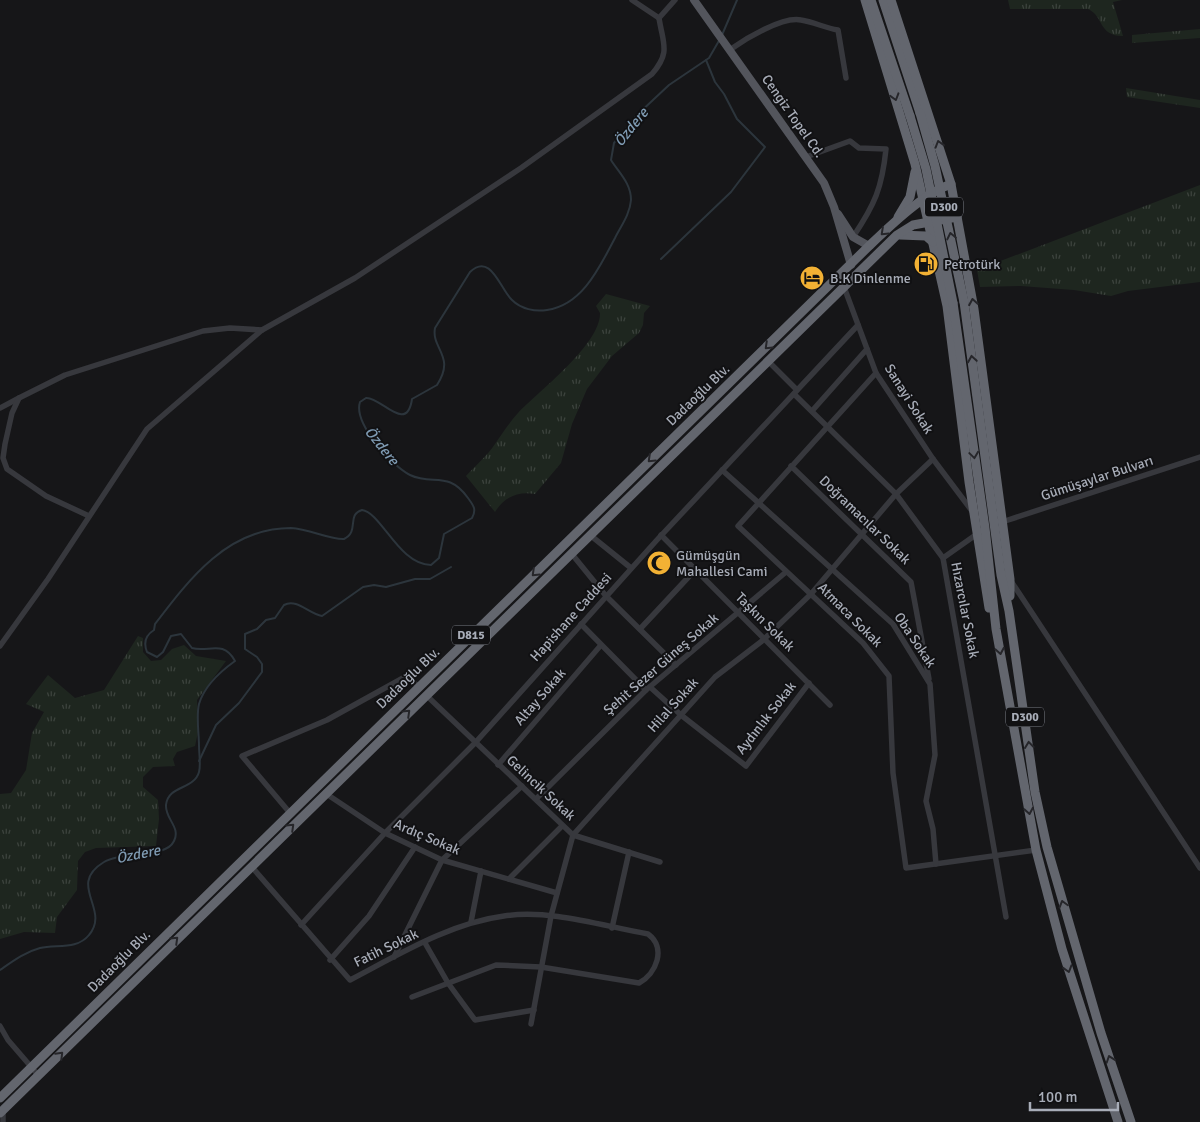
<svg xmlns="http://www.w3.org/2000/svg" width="1200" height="1122" viewBox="0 0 1200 1122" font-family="Signika,sans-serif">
	<defs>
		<pattern id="grass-tufts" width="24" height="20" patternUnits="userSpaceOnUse" patternTransform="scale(1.25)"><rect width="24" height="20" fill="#1e261f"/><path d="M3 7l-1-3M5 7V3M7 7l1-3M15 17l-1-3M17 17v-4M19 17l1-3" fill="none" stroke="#3c433d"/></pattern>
	</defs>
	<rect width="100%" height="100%" fill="#161618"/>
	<g fill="url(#grass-tufts)">
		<path d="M1008 0H1122L1113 2 1123 36C1098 36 1104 16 1088 9H1010Z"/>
		<polygon points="1200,29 1200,38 1132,43 1132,35"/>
		<polygon points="1126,88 1200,100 1200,108 1127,97"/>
		<polygon points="1200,185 1200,282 1128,291 1111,296 1074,290 1021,286 980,287 977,270"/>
		<path d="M606 294 650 306 644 313 643 325 639 333 612 356 587 389 572 424 561 463 535 494C518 491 504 497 495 512L466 476C475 466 487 456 495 444 502 434 509 423 518 413 538 392 601 344 600 313L596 306Z"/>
		<polygon points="138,636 143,638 143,652 151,661 161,660 172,649 184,645 196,656 226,661 197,700 198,732 195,746 177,752 173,759 175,766 153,767 143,777 143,787 158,800 159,819 156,846 96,848 85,852 78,861 77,890 57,917 55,933 24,932 0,939 0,794 11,793 26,770 32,733 44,712 26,704 48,675 75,698 104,690"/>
	</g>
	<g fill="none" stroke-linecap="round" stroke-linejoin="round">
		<g stroke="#2c353c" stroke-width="2">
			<polyline points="722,35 737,0"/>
			<polyline points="661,259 731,192 765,147 737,119 724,94 715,82 706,60"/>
			<path d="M199 761 216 725 239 703 262 672V664L257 657 245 649V634L257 629 266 620 275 618 284 605C297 598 309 614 322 616L363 587 374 585 386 587 415 579H430L451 567"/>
			<path d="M0 970C13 961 25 952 40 948 56 944 77 950 89 935 111 909 66 885 104 862 121 851 166 859 174 841 181 827 165 819 166 805 168 785 194 790 199 772 201 765 199 754 199 746 199 733 196 716 199 704 204 687 221 671 235 661 223 639 208 653 192 648L181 634 171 636 163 652 157 657 147 652C143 642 146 635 154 630L155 624C190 578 228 528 291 528 309 529 331 540 344 539 360 531 346 515 362 510 381 512 399 565 431 565L439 558 444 534 472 518C477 509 473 505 468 498 448 470 433 486 410 475 392 466 353 423 360 402L366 398C380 396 407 435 412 399L437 385C456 356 431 349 435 328L470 272C491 252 500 289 512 300 521 309 535 312 547 310 583 305 600 266 615 238 621 226 630 214 631 200 631 183 619 173 611 160L614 143 637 115 669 85 709 58 720 39"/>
		</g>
		<g stroke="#37383d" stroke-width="5.5">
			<polyline points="632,0 659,18"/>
			<polyline points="659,18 675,0"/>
			<path d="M731 49C745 39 783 16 801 20 814 22 825 28 838 30L846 78"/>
			<path d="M806 157 850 141 859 148 886 149C882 188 875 204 853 237"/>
			<polyline points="844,287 876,373 933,459 972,511"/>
			<polyline points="768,361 797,390"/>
			<polyline points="876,373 738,526 863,643 889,676 893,773 906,868 1036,850"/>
			<polyline points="794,394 896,494 943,558 1006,917"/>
			<polyline points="0,408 19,398"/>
			<polyline points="812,411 867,349"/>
			<polyline points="791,466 911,582 929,679"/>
			<polyline points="722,470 893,624 930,684 935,755 926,801 933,829 936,864"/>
			<polyline points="89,516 46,496 7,469 3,458 5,444 12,413 19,398 65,375 203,331 230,328 262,330"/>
			<polyline points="1002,522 1200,457"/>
			<polyline points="590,535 631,568"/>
			<polyline points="661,535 830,705"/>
			<polyline points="571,553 606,596 676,665"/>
			<polyline points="943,558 977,534"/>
			<polyline points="1011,581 1200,868"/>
			<polyline points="581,624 646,690"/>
			<polyline points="640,629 696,569"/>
			<path d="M0 646 48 579 147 429 262 330 355 278 521 168 652 74C671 52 663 44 659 18"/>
			<polyline points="650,687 681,715 746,766 809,683"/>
			<polyline points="426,695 573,835 660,862"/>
			<polyline points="498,765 601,645"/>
			<polyline points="325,793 385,833 442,860 557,893"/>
			<polyline points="536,799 646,690 786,572"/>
			<polyline points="290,813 242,756 327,720 403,678 410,679 419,687"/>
			<path d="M251 866 350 980C398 955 450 923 504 916 551 909 602 926 648 934 667 948 656 974 639 983L541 967 496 965 412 997"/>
			<polyline points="509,879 562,826"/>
			<polyline points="471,922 481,871"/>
			<polyline points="301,925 385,833 475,743 656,541 858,325"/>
			<polyline points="612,928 629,852"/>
			<polyline points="425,943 448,983 475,1020 534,1010"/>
			<polyline points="394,957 442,860 522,786"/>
			<polyline points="330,960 369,916 415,847"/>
			<polyline points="531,1024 551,916 573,835 715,677 762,641 811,594 896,494 933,459"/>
			<polyline points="0,1026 8,1040 39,1076"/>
			<polyline points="3,1111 3,1122"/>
		</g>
		<g stroke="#53555c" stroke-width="8">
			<polyline points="694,0 824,183 834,207 851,265"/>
			<polyline points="838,214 853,237 869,246"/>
		</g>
		<g stroke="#63666e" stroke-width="9">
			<polyline points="865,0 915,164 947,306 969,482 989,608"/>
			<polyline points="871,0 910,116"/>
			<polyline points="883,0 920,113"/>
			<polyline points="891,0 951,184 974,309 1010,579 1010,596"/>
			<polyline points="898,217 910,197 915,172"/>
			<polyline points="900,235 926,236 933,242"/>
			<polyline points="964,302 1001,575 1009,611 1035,792 1047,847 1101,1033 1131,1122"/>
			<polyline points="953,303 985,528 996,629 1036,850 1062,949 1118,1122"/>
			<path d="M0 1098 869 246C891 225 923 194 951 184"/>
			<polyline points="0,1113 897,235 913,225 957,217"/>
		</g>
		<g stroke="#63666e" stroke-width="9">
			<polyline points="920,113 935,166 964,302"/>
			<polyline points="910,116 926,169 953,303"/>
		</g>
	</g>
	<defs><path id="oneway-chevron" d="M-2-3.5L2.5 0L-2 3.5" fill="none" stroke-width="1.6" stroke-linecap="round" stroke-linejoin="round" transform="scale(1.25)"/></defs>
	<g stroke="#26262a">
		<use href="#oneway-chevron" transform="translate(895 97) rotate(73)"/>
		<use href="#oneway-chevron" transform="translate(939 144) rotate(-107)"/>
		<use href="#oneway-chevron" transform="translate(884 232) rotate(137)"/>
		<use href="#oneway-chevron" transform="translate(951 236) rotate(-102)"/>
		<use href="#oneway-chevron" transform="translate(973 302) rotate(-100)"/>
		<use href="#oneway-chevron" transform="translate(768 346) rotate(136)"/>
		<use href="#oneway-chevron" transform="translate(972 359) rotate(-99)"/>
		<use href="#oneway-chevron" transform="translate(974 455) rotate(82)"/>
		<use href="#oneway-chevron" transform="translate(651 459) rotate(136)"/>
		<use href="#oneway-chevron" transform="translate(535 573) rotate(136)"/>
		<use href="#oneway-chevron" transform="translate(1000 651) rotate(80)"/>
		<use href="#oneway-chevron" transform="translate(407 713) rotate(-44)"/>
		<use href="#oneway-chevron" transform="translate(1029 745) rotate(-97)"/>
		<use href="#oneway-chevron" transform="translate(1029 811) rotate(80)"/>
		<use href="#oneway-chevron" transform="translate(291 827) rotate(-44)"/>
		<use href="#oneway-chevron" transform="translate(1063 904) rotate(-106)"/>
		<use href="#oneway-chevron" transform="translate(175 940) rotate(-44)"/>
		<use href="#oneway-chevron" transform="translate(1068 969) rotate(73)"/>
		<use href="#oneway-chevron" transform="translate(60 1055) rotate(-45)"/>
		<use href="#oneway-chevron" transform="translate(1110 1059) rotate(-109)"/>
	</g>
	<defs>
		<symbol id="fuel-disc" viewBox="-11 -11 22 22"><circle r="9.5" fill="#f2b134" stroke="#111113"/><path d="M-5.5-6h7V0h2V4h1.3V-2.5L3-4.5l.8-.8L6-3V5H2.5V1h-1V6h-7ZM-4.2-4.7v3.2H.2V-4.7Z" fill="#111"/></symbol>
		<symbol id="hotel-disc" viewBox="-11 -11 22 22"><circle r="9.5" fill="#f2b134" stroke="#111113"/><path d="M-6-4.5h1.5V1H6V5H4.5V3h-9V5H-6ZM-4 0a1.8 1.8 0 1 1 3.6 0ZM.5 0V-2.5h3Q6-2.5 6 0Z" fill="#111"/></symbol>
		<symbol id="mosque-disc" viewBox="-11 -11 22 22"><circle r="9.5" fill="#f2b134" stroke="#111113"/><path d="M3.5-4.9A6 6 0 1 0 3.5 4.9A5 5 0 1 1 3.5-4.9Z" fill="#111"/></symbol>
	</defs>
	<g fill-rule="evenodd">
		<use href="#fuel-disc" x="912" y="250" width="28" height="28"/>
		<use href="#hotel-disc" x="798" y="264" width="28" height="28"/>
		<use href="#mosque-disc" x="645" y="549" width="28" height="28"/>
	</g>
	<g text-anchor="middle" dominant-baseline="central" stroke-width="4" stroke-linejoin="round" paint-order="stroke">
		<g fill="#111113" stroke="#7b7e86" stroke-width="1">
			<rect x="925" y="197.5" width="38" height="19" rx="4"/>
			<rect x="452" y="625.5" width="38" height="19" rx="4"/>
			<rect x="1006" y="707.5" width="38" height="19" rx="4"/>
		</g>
		<g font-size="12" font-weight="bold" fill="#a8adb8">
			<text x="944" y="207">D300</text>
			<text x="471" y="635">D815</text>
			<text x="1025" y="717">D300</text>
		</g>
		<g font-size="14" fill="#a8adb8" stroke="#111113">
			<text transform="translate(793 116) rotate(55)">Cengiz Topel Cd.</text>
			<text transform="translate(698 395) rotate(-44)">Dadaoğlu Blv.</text>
			<text transform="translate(909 399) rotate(58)">Sanayi Sokak</text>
			<text transform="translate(1097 478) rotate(-18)">Gümüşaylar Bulvarı</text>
			<text transform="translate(865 520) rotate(44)">Doğramacılar Sokak</text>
			<text transform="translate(965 610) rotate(79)">Hızarcılar Sokak</text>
			<text transform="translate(850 615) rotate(45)">Atmaca Sokak</text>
			<text transform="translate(571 617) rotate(-48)">Hapishane Caddesi</text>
			<text transform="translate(765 622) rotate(45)">Taşkın Sokak</text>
			<text transform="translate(915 640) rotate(56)">Oba Sokak</text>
			<text transform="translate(661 664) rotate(-41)">Şehit Sezer Güneş Sokak</text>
			<text transform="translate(408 678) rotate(-44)">Dadaoğlu Blv.</text>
			<text transform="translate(540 697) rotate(-49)">Altay Sokak</text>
			<text transform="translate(673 705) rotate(-48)">Hilal Sokak</text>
			<text transform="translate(766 718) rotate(-52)">Aydınlık Sokak</text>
			<text transform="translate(541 788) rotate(43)">Gelincik Sokak</text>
			<text transform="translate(427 837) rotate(23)">Ardıç Sokak</text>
			<text transform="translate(386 948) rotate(-26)">Fatih Sokak</text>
			<text transform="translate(119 961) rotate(-45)">Dadaoğlu Blv.</text>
		</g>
		<g font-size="14" fill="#a8adb8" stroke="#111113" text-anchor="start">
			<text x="944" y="264">Petrotürk</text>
			<text x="830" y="278">B.K Dinlenme</text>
			<text x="676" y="555">Gümüşgün<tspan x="676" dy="16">Mahallesi Cami</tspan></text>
		</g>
		<g font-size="15" font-style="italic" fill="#7f9bb3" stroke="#111113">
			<text transform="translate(631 127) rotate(-51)">Özdere</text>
			<text transform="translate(382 446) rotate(51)">Özdere</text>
			<text transform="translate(138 854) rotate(-11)">Özdere</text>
		</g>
	</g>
	<path d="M1030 1102v8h88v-8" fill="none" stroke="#a8adb8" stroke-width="2.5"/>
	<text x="1038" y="1102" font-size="15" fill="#a8adb8" stroke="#111113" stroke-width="4" paint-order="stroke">100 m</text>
</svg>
